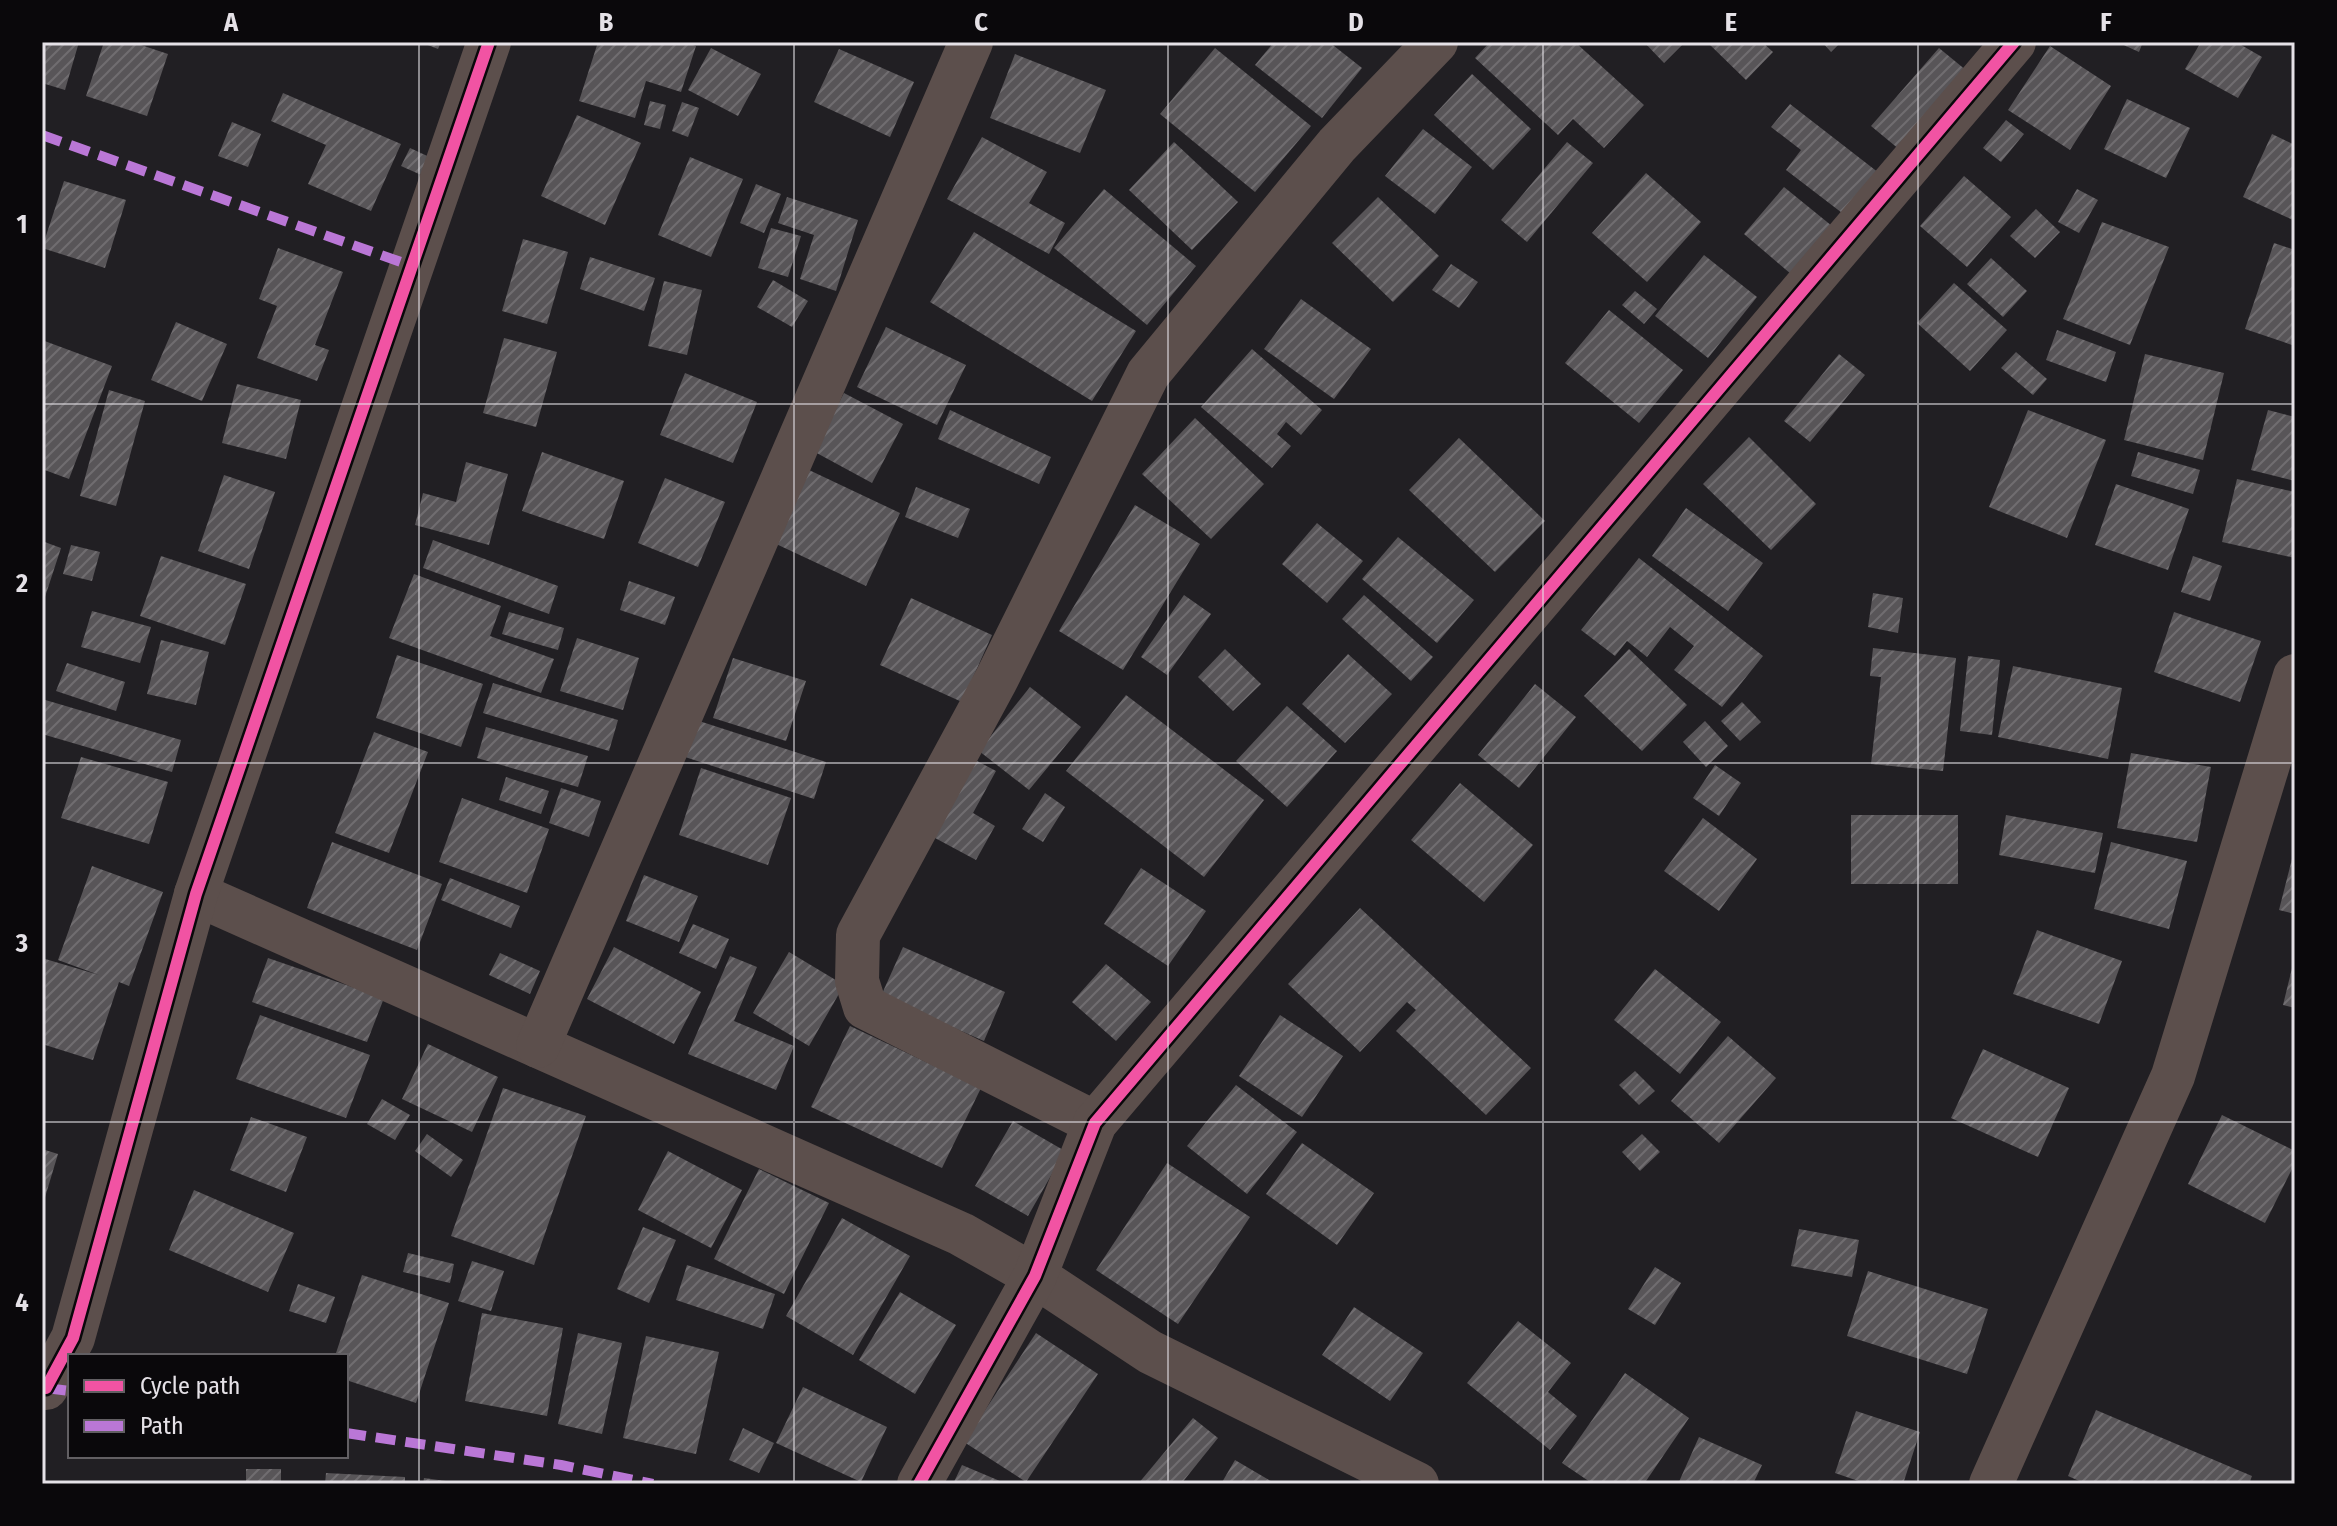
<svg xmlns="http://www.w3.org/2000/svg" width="2337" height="1526" viewBox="0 0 2337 1526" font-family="'Fira Sans Condensed',sans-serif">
	<defs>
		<pattern id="building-hatch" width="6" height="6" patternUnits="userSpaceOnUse" patternTransform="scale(2)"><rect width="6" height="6" fill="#585558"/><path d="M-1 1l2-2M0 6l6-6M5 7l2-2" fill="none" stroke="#706d70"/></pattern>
	</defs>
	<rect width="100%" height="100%" fill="#211f23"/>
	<g fill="url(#building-hatch)">
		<polygon points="42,42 79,42 65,90 42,83"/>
		<polygon points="104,42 132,42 168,54 147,116 86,96"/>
		<polygon points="420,42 441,42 438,49"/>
		<polygon points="598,42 684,42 696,46 681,92 646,81 635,118 579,101"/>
		<polygon points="1274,42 1329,42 1362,68 1322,118 1255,65"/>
		<polygon points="1490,42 1575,42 1644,105 1604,148 1573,119 1558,135 1475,58"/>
		<polygon points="1644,42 1685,42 1664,63"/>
		<polygon points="1707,42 1762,42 1773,52 1746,80"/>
		<polygon points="1822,42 1841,42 1831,52"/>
		<polygon points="2117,42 2143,42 2139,52"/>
		<polygon points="2201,42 2236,42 2262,57 2238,98 2185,69"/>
		<polygon points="2050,46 2111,86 2070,150 2008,110"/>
		<polygon points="711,48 761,74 738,116 688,90"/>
		<polygon points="1215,48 1311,126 1255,192 1160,114"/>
		<polygon points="1939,48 1967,71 1900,150 1871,126"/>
		<polygon points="839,49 914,82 890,137 814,102"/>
		<polygon points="1015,54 1106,90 1080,153 990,118"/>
		<polygon points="1472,74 1531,129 1493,170 1434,115"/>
		<polygon points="283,93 401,144 371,211 308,184 326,145 271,121"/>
		<polygon points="2127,99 2190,128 2166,178 2104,149"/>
		<polygon points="650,101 666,105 660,129 644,125"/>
		<polygon points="682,102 699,108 688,137 672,131"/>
		<polygon points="1790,104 1879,173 1846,216 1786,170 1801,150 1771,127"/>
		<polygon points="577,115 641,143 605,225 541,196"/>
		<polygon points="2006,120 2024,134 2001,162 1983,148"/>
		<polygon points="232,122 261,134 248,167 218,156"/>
		<polygon points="1423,129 1472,167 1435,214 1385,176"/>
		<polygon points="2272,134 2295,145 2295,221 2243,197"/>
		<polygon points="982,137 1047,172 1029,203 1065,223 1049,254 947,199"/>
		<polygon points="1174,142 1238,202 1192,250 1129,190"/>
		<polygon points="1567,142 1593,163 1527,242 1501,220"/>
		<polygon points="410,148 436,160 428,178 401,166"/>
		<polygon points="690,157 743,179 711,257 658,235"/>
		<polygon points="1646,173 1701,222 1647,282 1592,233"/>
		<polygon points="1964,176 2011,217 1967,267 1920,226"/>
		<polygon points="64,181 126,200 105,268 42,248"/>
		<polygon points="756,184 781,194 764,233 740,223"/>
		<polygon points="1784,187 1832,226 1791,274 1744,234"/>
		<polygon points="1104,189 1196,266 1147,325 1054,248"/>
		<polygon points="2077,189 2098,200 2079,233 2058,222"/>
		<polygon points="787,197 858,220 836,291 800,279 814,235 778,223"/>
		<polygon points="1378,197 1439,256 1393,302 1332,243"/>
		<polygon points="2036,209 2060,232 2035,258 2010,236"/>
		<polygon points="2102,222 2169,247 2130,345 2063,319"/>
		<polygon points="771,228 801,236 788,277 758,268"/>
		<polygon points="974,232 1136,331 1092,401 930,302"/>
		<polygon points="523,239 568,252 547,324 502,311"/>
		<polygon points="2274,243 2295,250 2295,346 2245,329"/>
		<polygon points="278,248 343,272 315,345 329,350 317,381 257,358 277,306 259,299"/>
		<polygon points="1704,255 1757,297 1708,358 1655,316"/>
		<polygon points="590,257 655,278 644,311 580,289"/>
		<polygon points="1991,258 2027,291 2003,317 1967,284"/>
		<polygon points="1451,264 1478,282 1459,308 1432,290"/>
		<polygon points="773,280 808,301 792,327 757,307"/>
		<polygon points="664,281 702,290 687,355 648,346"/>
		<polygon points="1954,283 2007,330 1970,371 1917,323"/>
		<polygon points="1635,291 1657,309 1644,324 1622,305"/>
		<polygon points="1301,299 1371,349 1334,399 1264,349"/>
		<polygon points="1609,310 1683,370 1639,423 1565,363"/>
		<polygon points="176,322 227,344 202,401 151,380"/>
		<polygon points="886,327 966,365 937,425 857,387"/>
		<polygon points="2057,330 2116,352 2106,382 2046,360"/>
		<polygon points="504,338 557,352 536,427 483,413"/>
		<polygon points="42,340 112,366 69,479 42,469"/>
		<polygon points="1252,349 1322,410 1301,435 1286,422 1277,434 1291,446 1272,468 1201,407"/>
		<polygon points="2016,352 2047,379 2033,395 2001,368"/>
		<polygon points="1839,354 1865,375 1810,442 1784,421"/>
		<polygon points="2145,354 2224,373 2203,460 2124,440"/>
		<polygon points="685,373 757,402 733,463 660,435"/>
		<polygon points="237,384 301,400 286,459 222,443"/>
		<polygon points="109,390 145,401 116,506 80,496"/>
		<polygon points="844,393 903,424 872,483 813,451"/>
		<polygon points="950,410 1051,457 1039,484 938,439"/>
		<polygon points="2028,410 2106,440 2067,538 1989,507"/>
		<polygon points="2268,410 2295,417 2295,481 2251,470"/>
		<polygon points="1195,418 1264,484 1211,539 1142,474"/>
		<polygon points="1749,437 1816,504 1771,550 1703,484"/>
		<polygon points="1459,438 1545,521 1495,572 1409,490"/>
		<polygon points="542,452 624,481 604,539 522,511"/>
		<polygon points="2138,452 2200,470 2193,494 2131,476"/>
		<polygon points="466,462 508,474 489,545 415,525 423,493 456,502"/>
		<polygon points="809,470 900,513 866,586 774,543"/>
		<polygon points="224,475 275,492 249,569 198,551"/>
		<polygon points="665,478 725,502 698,567 638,543"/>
		<polygon points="2237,479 2295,492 2295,558 2222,542"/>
		<polygon points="2116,484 2189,509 2168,570 2095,545"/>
		<polygon points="916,487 970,509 958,538 905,517"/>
		<polygon points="1135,505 1200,544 1123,670 1059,631"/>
		<polygon points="1686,508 1763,563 1728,611 1652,556"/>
		<polygon points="1317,523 1363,561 1327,603 1282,564"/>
		<polygon points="1398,537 1474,600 1437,643 1362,579"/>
		<polygon points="433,540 558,586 549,614 423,568"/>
		<polygon points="42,541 61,548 43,603 42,603"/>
		<polygon points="71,545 100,552 92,581 63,574"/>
		<polygon points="161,556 246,584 225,645 140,616"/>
		<polygon points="2193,556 2222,566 2210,601 2181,592"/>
		<polygon points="1639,558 1763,656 1722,707 1674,670 1694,646 1670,627 1647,657 1627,641 1615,656 1581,630"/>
		<polygon points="414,574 501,606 490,636 554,659 541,693 389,638"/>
		<polygon points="629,581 675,597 665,625 620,610"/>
		<polygon points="1873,593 1903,598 1898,633 1868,627"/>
		<polygon points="1184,595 1211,614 1167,675 1141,657"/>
		<polygon points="1364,595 1433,657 1411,681 1342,619"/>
		<polygon points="911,598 992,635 962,702 880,665"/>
		<polygon points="92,611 151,627 140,663 81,647"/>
		<polygon points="509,612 564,628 558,650 502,634"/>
		<polygon points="2174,612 2261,641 2240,702 2154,672"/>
		<polygon points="577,638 639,658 623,710 560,691"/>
		<polygon points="161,640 209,652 196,705 147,694"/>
		<polygon points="1873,648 1956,658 1943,771 1871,764 1881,677 1870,676"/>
		<polygon points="1225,649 1261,684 1233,711 1198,677"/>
		<polygon points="1629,649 1687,705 1642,751 1584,696"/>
		<polygon points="1348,654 1392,694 1345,743 1302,704"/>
		<polygon points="397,655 483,684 461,747 376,718"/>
		<polygon points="1968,656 2000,660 1992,735 1960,731"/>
		<polygon points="733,658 806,681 786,741 713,718"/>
		<polygon points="67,663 125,682 116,711 56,691"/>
		<polygon points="2013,666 2122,688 2108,759 1998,737"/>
		<polygon points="493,683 618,720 609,751 483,713"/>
		<polygon points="1535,684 1576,717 1519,788 1478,755"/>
		<polygon points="1030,687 1081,727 1029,790 979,751"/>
		<polygon points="1126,695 1264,800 1204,877 1066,771"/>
		<polygon points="42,699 181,740 172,772 42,734"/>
		<polygon points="1742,702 1761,722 1740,741 1721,721"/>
		<polygon points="1287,706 1337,751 1287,807 1236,761"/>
		<polygon points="696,720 826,762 814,799 685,757"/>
		<polygon points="1705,721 1728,746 1706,767 1683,742"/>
		<polygon points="486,727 588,756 578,787 477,758"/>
		<polygon points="374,732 428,752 389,853 335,833"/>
		<polygon points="2131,753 2211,767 2197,842 2117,828"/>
		<polygon points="964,754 996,771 973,813 995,826 976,860 922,831"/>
		<polygon points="81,757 168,782 149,844 61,818"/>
		<polygon points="1715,765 1741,783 1719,816 1693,798"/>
		<polygon points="701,768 791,798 768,865 679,835"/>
		<polygon points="506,777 549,791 541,814 499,800"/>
		<polygon points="1460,783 1533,845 1484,902 1411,840"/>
		<polygon points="561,788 601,801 589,837 549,823"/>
		<polygon points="1045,793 1065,807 1043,842 1022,829"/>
		<polygon points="462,798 549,829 527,893 439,862"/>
		<rect x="1851" y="815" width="107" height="69"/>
		<polygon points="2006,815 2103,833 2095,873 1999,855"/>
		<polygon points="1703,818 1757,859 1719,911 1664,871"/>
		<polygon points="332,842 442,884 417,950 307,908"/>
		<polygon points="2111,842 2187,861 2169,929 2094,909"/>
		<polygon points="2294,851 2295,851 2295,914 2279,910"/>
		<polygon points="92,866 163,892 129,986 119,982 93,1060 42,1044 42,958 99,975 58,960"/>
		<polygon points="1141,868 1206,911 1168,966 1104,924"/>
		<polygon points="644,875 698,896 679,942 626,921"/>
		<polygon points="450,878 520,906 511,928 441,900"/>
		<polygon points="1360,908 1531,1068 1486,1115 1396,1031 1416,1010 1407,1002 1360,1052 1288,984"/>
		<polygon points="693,924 729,939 716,969 679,953"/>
		<polygon points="2037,930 2122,961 2099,1024 2013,994"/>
		<polygon points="614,947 701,992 674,1044 587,999"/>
		<polygon points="903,947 1005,992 984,1041 881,996"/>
		<polygon points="789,952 844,985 809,1046 753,1013"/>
		<polygon points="500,953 540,971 530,994 489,975"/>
		<polygon points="730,956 757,967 734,1021 794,1046 776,1090 688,1054"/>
		<polygon points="268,958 384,998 367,1042 252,1002"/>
		<polygon points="2294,960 2295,960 2295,1008 2283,1005"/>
		<polygon points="1106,964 1151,1002 1116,1041 1072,1002"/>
		<polygon points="1655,969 1721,1022 1680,1074 1614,1020"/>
		<polygon points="260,1015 370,1055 346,1118 236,1079"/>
		<polygon points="1280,1015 1343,1056 1302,1117 1239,1076"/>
		<polygon points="850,1026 981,1088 942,1168 811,1107"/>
		<polygon points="1728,1036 1776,1078 1719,1143 1671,1101"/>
		<polygon points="428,1044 498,1077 472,1132 402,1099"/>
		<polygon points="1983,1049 2069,1088 2038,1157 1951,1118"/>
		<polygon points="1635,1071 1655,1091 1639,1105 1619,1085"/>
		<polygon points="1236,1085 1297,1132 1247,1194 1187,1146"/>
		<polygon points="503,1088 586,1116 534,1265 451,1236"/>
		<polygon points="382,1099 410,1115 395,1140 367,1124"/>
		<polygon points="2222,1115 2295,1151 2295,1163 2265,1223 2188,1184"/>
		<polygon points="251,1117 307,1137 286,1192 230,1170"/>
		<polygon points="1013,1121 1065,1151 1028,1216 975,1186"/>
		<polygon points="427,1134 463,1160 451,1177 415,1151"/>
		<polygon points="1642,1134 1660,1152 1640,1171 1622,1152"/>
		<polygon points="1302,1143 1374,1193 1337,1245 1266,1194"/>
		<polygon points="42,1149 58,1154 43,1204 42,1204"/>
		<polygon points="668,1151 742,1190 711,1248 638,1210"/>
		<polygon points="1167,1163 1250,1217 1178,1324 1096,1270"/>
		<polygon points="759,1169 829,1203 784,1294 714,1259"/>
		<polygon points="194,1190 294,1233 268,1292 169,1250"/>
		<polygon points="842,1218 910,1256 853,1355 786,1316"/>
		<polygon points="643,1227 676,1240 649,1303 617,1289"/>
		<polygon points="1799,1229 1859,1240 1852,1277 1791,1266"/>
		<polygon points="408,1253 454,1264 450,1283 403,1272"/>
		<polygon points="472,1261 504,1271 491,1311 458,1301"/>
		<polygon points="687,1265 775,1294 763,1329 676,1300"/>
		<polygon points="1655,1267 1681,1283 1655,1325 1628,1309"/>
		<polygon points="1868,1271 1988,1309 1967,1374 1847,1336"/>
		<polygon points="362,1275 449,1303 416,1403 346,1380 346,1356 335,1356"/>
		<polygon points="298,1284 335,1297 326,1323 289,1311"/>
		<polygon points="900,1292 956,1325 915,1394 859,1360"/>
		<polygon points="1354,1307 1423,1353 1390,1401 1322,1355"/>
		<polygon points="482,1313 563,1328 547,1416 465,1401"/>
		<polygon points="1518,1321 1571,1363 1548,1392 1577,1416 1550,1450 1467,1383"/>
		<polygon points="578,1333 622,1343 602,1434 558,1424"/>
		<polygon points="1036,1333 1098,1374 1026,1482 964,1442"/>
		<polygon points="646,1336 719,1352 696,1454 623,1438"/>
		<polygon points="1625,1373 1689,1418 1644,1484 1593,1484 1562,1463"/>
		<polygon points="803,1387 887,1427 861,1482 776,1443"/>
		<polygon points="2096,1410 2252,1476 2249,1484 2086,1484 2068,1476"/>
		<polygon points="1856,1411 1920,1432 1903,1484 1867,1484 1835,1473"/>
		<polygon points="1193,1418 1218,1438 1181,1484 1138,1484"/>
		<polygon points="743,1428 774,1443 759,1473 729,1460"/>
		<polygon points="1699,1437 1762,1465 1753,1484 1678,1484"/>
		<polygon points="1235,1460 1276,1484 1221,1484"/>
		<polygon points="962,1465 1007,1484 953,1484"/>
		<rect x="246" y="1469" width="35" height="15"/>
		<polygon points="326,1473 405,1477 405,1484 325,1484"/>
		<polygon points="424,1478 453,1482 453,1484 423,1484"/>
	</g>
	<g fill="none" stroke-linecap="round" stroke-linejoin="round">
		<g stroke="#5c4f4c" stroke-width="44">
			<polyline points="196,894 961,1234 1035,1276 1150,1352 1417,1484"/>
			<polyline points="538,1046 971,42"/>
			<polyline points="1095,1123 865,1007 857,981 858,935 996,680 1148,374 1337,145 1436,42"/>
			<polyline points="42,1388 46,1388 73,1338 196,894 489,42"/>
			<polyline points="919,1484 1035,1276 1095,1123 2014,42"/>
			<polyline points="1991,1484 2173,1076 2295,676"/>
		</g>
		<g stroke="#ba77d6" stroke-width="10" stroke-dasharray="20 10" stroke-linecap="butt">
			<polyline points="42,135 412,266"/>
			<polyline points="46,1388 70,1391"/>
			<polyline points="346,1433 561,1465 653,1484"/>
		</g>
		<defs>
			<g id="cycleway">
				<polyline points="42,1388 46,1388 73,1338 196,894 489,42"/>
				<polyline points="919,1484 1035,1276 1095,1123 2014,42"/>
			</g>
		</defs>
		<use href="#cycleway" stroke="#0a080b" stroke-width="17"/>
		<use href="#cycleway" stroke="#f153a3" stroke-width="12"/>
	</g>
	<path fill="none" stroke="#e5e1e7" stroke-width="2" stroke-opacity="0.55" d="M419 42V1484M794 42V1484M1168 42V1484M1543 42V1484M1918 42V1484M42 404H2295M42 763H2295M42 1122H2295"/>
	<rect width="2337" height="1526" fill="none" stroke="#0a080b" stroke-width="88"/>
	<rect x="68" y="1354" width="280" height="104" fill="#0a080b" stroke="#625f63" stroke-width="2"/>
	<rect x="84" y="1380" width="40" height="12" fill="#f153a3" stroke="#625f63" stroke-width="2"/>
	<text x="140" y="1394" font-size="24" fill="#e5e1e7">Cycle path</text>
	<rect x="84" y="1420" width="40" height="12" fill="#ba77d6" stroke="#625f63" stroke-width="2"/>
	<text x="140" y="1434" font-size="24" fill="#e5e1e7">Path</text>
	<rect x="44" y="44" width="2249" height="1438" fill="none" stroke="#e5e1e7" stroke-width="3"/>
	<g font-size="26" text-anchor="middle" font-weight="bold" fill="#e5e1e7">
		<text x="231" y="31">A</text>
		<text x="606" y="31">B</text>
		<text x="981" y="31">C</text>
		<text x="1356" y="31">D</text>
		<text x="1731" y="31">E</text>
		<text x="2106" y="31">F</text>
		<text x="22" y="233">1</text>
		<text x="22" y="592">2</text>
		<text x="22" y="952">3</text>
		<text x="22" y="1311">4</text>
	</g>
</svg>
